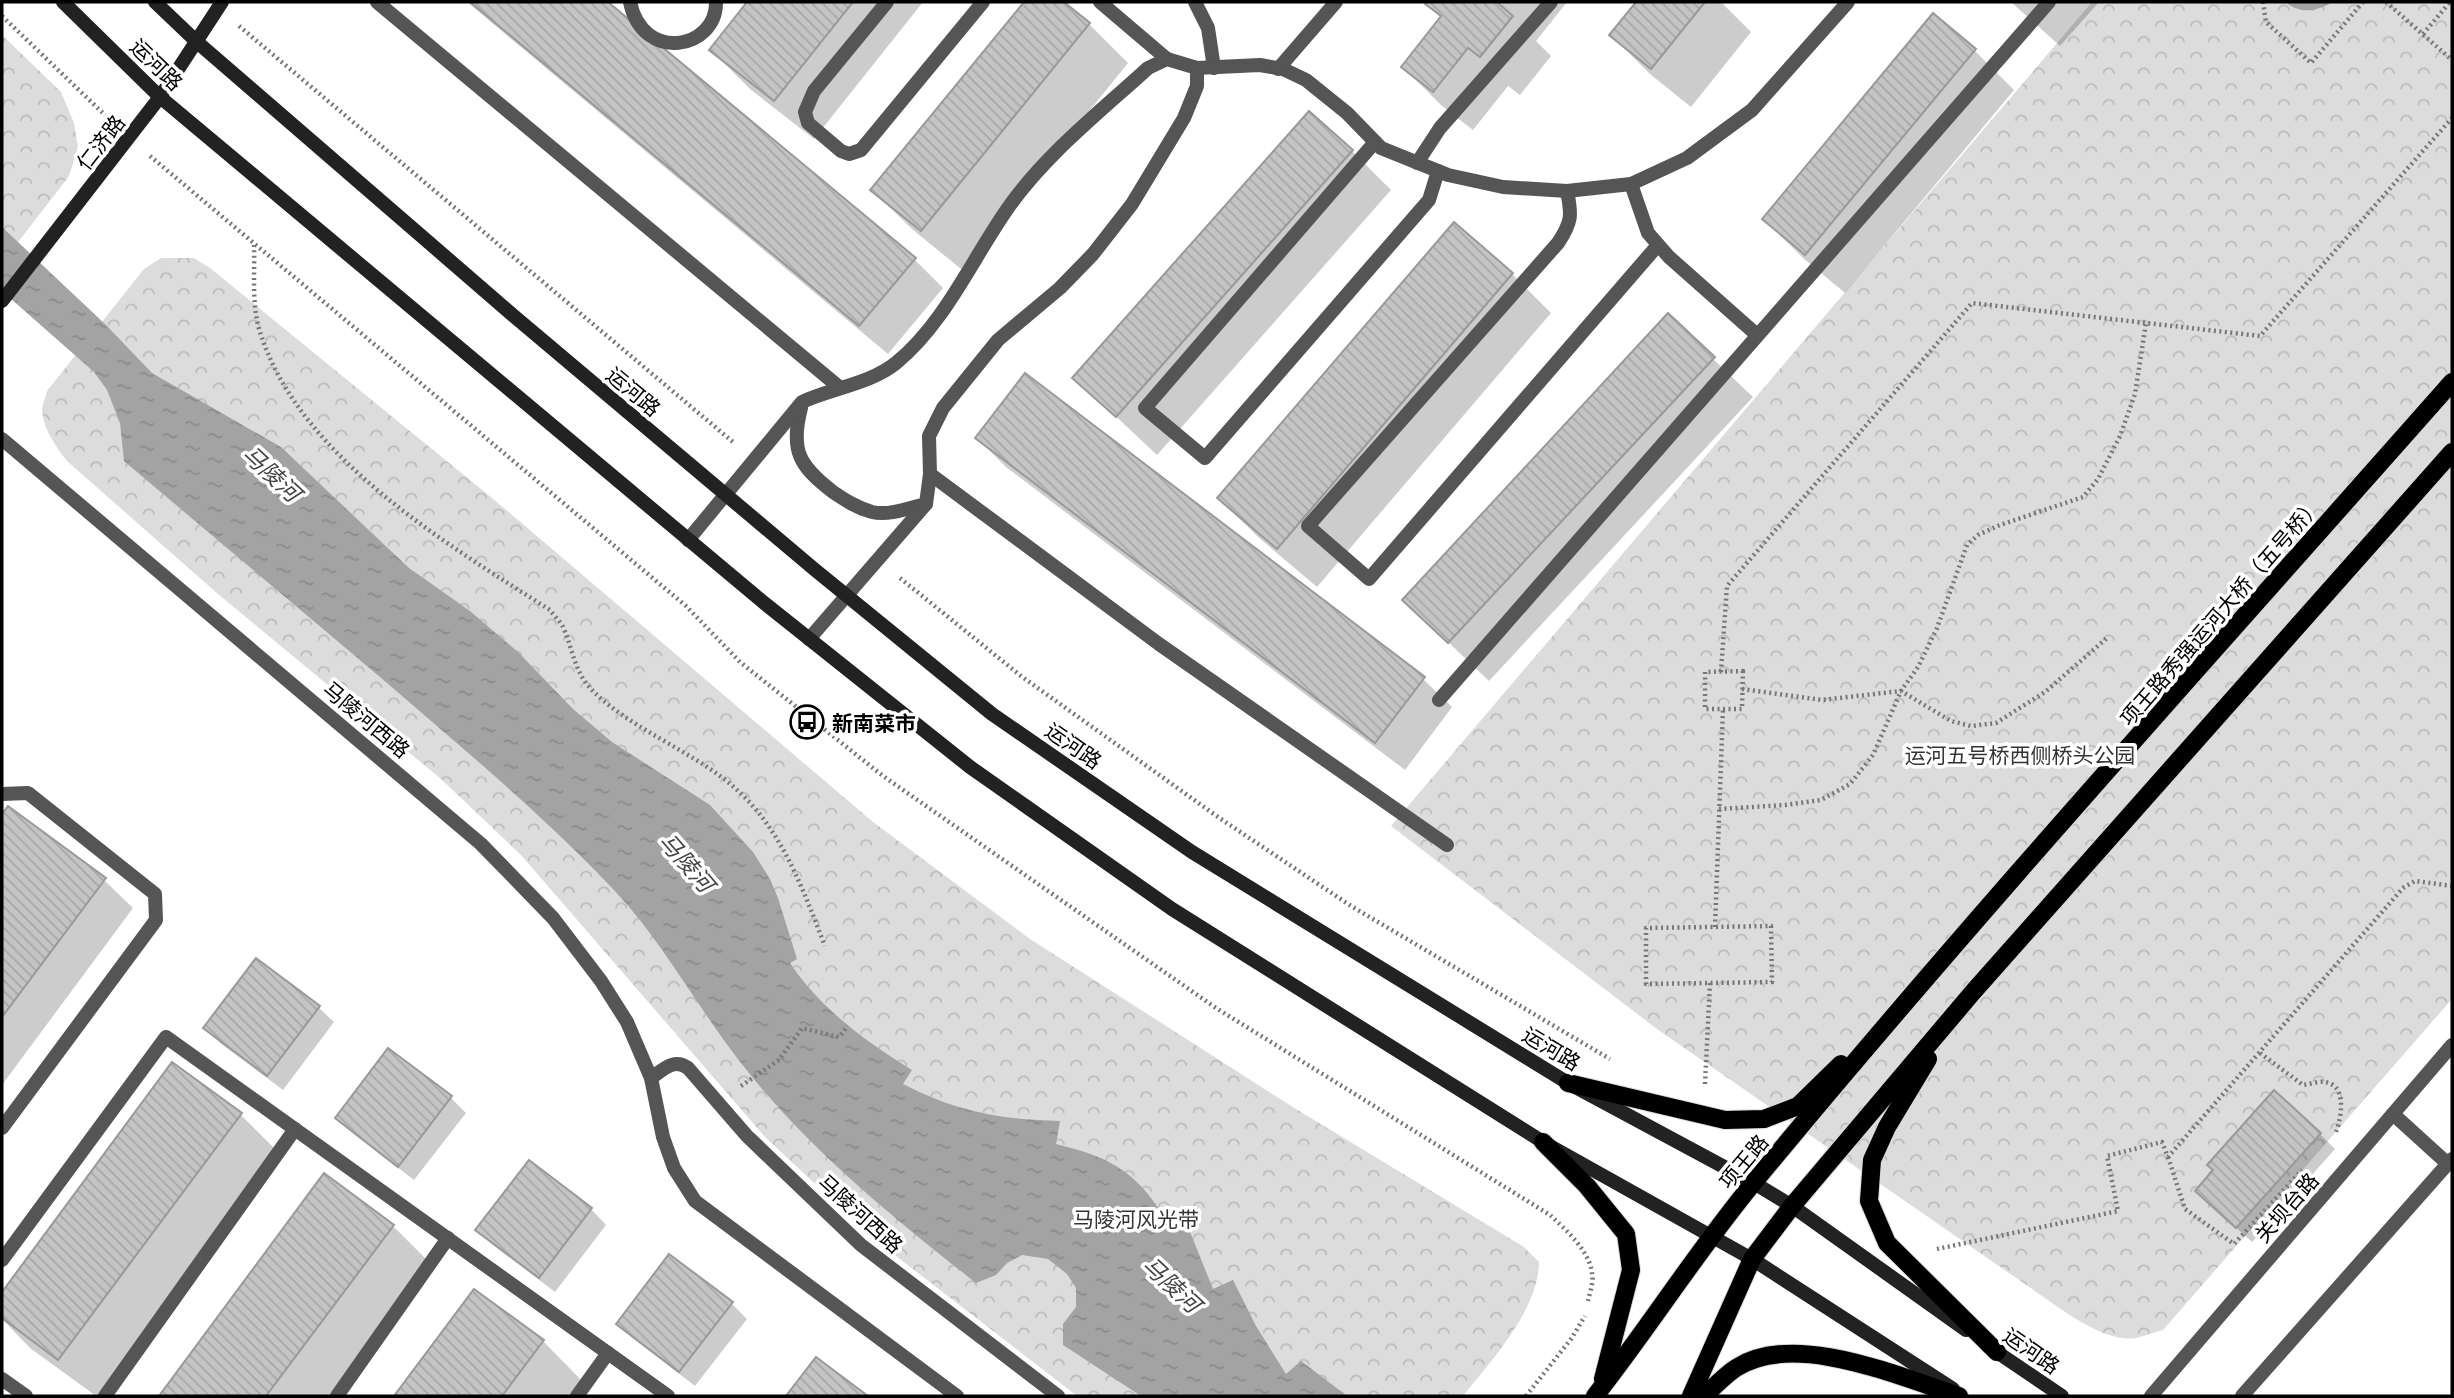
<svg xmlns="http://www.w3.org/2000/svg" width="2454" height="1398" viewBox="0 0 2454 1398" font-family="Commissioner,'Noto Sans SC',sans-serif">
	<defs>
		<pattern id="forest-crowns" width="20" height="18" patternUnits="userSpaceOnUse" patternTransform="scale(1.75)"><rect width="20" height="18" fill="#dcdcdc"/><path d="M2 6a3 3 0 1 1 6 0M12 15a3 3 0 1 1 6 0" fill="none" stroke="#bbb"/></pattern>
		<pattern id="water-ripples" width="26" height="14" patternUnits="userSpaceOnUse" patternTransform="scale(1.75)"><rect width="26" height="14" fill="#a3a3a3"/><path d="M2 4q2-2 4 0t4 0M15 11q2-2 4 0t4 0" fill="none" stroke="#8b8b8b"/></pattern>
		<pattern id="building-back-hatch" width="6" height="6" patternUnits="userSpaceOnUse" patternTransform="scale(1.75)"><rect width="6" height="6" fill="#c4c4c4"/><path d="M-1 5l2 2M0 0l6 6M5-1l2 2" fill="none" stroke="#a7a7a7"/></pattern>
	</defs>
	<rect width="100%" height="100%" fill="#fff"/>
	<g fill="url(#forest-crowns)">
		<path d="M2092 2H2452V999L2163 1330C2154 1332 2145 1336 2136 1338 2107 1343 2068 1314 2045 1298L1657 1029 1391 826Z"/>
		<polygon points="2,35 61,92 74,123 78,147 69,176 2,263"/>
		<path d="M161 258H194L210 268 492 498 873 822 1030 939 1296 1109 1524 1247 1539 1262C1538 1311 1492 1359 1463 1396H1077L874 1239 765 1137 521 855 441 779 218 594 67 461C56 447 42 427 42 408 43 403 46 396 47 391L144 269Z"/>
	</g>
	<g fill="url(#water-ripples)">
		<path d="M2285 2H2333C2316 11 2302 15 2285 2Z"/>
		<path d="M2 227 105 324 152 373 281 447 409 568 470 611 518 652 573 709 612 742 710 805 753 852 770 879 778 898 797 959 790 963C821 1009 865 1041 912 1070L903 1084C954 1111 1002 1120 1060 1121L1056 1144C1113 1158 1137 1172 1168 1223L1184 1217 1213 1289 1233 1280 1256 1326 1286 1374 1301 1361 1347 1396H1141L1063 1345V1324L1076 1307V1288L1067 1274 1048 1259 1022 1255 1007 1263 996 1275 976 1283C892 1217 807 1148 741 1063 697 1007 663 942 614 890 541 813 460 746 380 677 295 605 209 533 124 461L120 423 107 390 94 372 2 291Z"/>
	</g>
	<g fill="#0003">
		<polygon points="467,2 605,2 915,260 943,288 888,354"/>
		<polygon points="749,2 923,2 814,139 750,89 711,50"/>
		<polygon points="1026,2 1061,2 1089,24 1128,63 961,269 912,229 872,190"/>
		<polygon points="1429,2 1567,2 1536,41 1551,56 1520,95 1508,86 1473,130 1442,106 1403,67 1441,18 1427,4"/>
		<polygon points="1638,2 1721,2 1751,32 1691,107 1650,74 1611,35"/>
		<polygon points="2011,2 2099,2 2060,46"/>
		<polygon points="1975,51 2014,90 1845,293 1803,258 1764,219"/>
		<polygon points="1352,151 1391,190 1157,455 1075,378"/>
		<polygon points="1454,225 1512,274 1551,313 1317,587 1258,537 1219,498"/>
		<polygon points="1668,316 1753,397 1489,681 1404,600"/>
		<polygon points="977,438 1423,679 1452,707 1405,770 1006,467"/>
		<polygon points="8,808 104,880 133,908 2,1085 2,817"/>
		<polygon points="318,1007 334,1022 283,1090 220,1043 205,1028"/>
		<polygon points="173,1064 241,1115 280,1154 100,1396 96,1396 30,1348 2,1319 2,1295"/>
		<polygon points="451,1098 466,1113 414,1180 353,1133 337,1118"/>
		<polygon points="2320,1134 2335,1149 2252,1242 2212,1206"/>
		<polygon points="529,1163 591,1209 606,1225 555,1292 493,1245 478,1230"/>
		<polygon points="325,1176 393,1226 432,1265 334,1396 161,1396"/>
		<polygon points="475,1291 543,1341 582,1381 570,1396 397,1396"/>
		<polygon points="732,1304 747,1319 695,1386 634,1339 618,1324"/>
	</g>
	<g fill="url(#building-back-hatch)" stroke="#999" stroke-width="2">
		<polygon points="470,2 608,2 916,258 859,326"/>
		<polygon points="747,2 853,2 774,101 709,50"/>
		<polygon points="1024,2 1064,2 1090,23 921,231 870,190"/>
		<polygon points="1427,2 1497,2 1513,16 1480,57 1468,48 1433,92 1401,67 1441,16 1425,4"/>
		<polygon points="1636,2 1705,2 1651,69 1609,35"/>
		<polygon points="1933,13 1976,49 1805,255 1762,219"/>
		<polygon points="1309,111 1353,150 1116,417 1072,378"/>
		<polygon points="1454,222 1513,273 1277,549 1217,498"/>
		<polygon points="1668,313 1715,357 1448,643 1402,600"/>
		<polygon points="1025,373 1425,677 1375,743 975,438"/>
		<polygon points="8,806 106,878 2,1017 2,814"/>
		<polygon points="256,958 320,1006 267,1076 203,1028"/>
		<polygon points="388,1048 452,1096 398,1167 335,1118"/>
		<polygon points="172,1062 242,1113 58,1360 2,1318 2,1292"/>
		<polygon points="2274,1090 2321,1133 2236,1228 2195,1191 2213,1170 2207,1165"/>
		<polygon points="529,1160 592,1208 539,1278 475,1230"/>
		<polygon points="324,1173 394,1225 266,1396 159,1396"/>
		<polygon points="669,1254 733,1302 679,1372 616,1324"/>
		<polygon points="474,1289 544,1340 502,1396 394,1396"/>
		<polygon points="816,1357 868,1396 786,1396"/>
	</g>
	<g fill="none" stroke-linecap="round" stroke-linejoin="round">
		<defs>
			<g id="primary">
				<polyline points="1928,1059 1887,1127 1872,1160 1869,1201 1887,1243 1997,1352"/>
				<polyline points="1568,1083 1725,1120 1764,1119 1798,1106 1841,1064"/>
				<polyline points="1543,1142 1587,1186 1626,1234 1631,1270 1603,1379"/>
				<path d="M1595 1396C1650 1326 1697 1251 1754 1182 1980 909 2218 647 2452 382"/>
				<polyline points="1691,1396 1752,1259 1792,1206 1973,992 2452,452"/>
				<path d="M1704 1396C1714 1387 1725 1375 1736 1368 1794 1330 1900 1377 1959 1396"/>
			</g>
		</defs>
		<use href="#primary" stroke="#dbdbdb" stroke-width="20"/>
		<g stroke="#777" stroke-width="4.5" stroke-dasharray="2 3.5" stroke-linecap="butt">
			<polyline points="2263,2 2266,22 2311,63 2363,2"/>
			<polyline points="2386,2 2452,60"/>
			<polyline points="2,16 107,117"/>
			<polyline points="239,26 733,442"/>
			<polyline points="2423,34 2450,2"/>
			<path d="M150 156 686 606 740 662 883 776 1216 1008 1550 1215C1566 1230 1589 1250 1592 1273 1594 1281 1590 1292 1588 1301"/>
			<path d="M254 245C255 273 251 308 261 335 301 458 447 544 550 610 554 616 560 621 563 627 573 649 574 672 592 690 625 724 681 747 720 776 778 818 800 882 825 946"/>
			<polyline points="900,578 1021,676 1218,817 1351,906 1610,1059"/>
			<polygon points="1743,671 1742,709 1705,709 1705,672"/>
			<polyline points="1721,672 1727,586 1972,303 2260,336 2452,118"/>
			<polyline points="1742,689 1822,700 1901,691 1951,721 1971,726 1996,723 2045,692 2107,638"/>
			<polyline points="1719,809 1785,805 1821,800 1850,784 1873,755 1901,691 1918,667 1937,628 1967,545 1978,535 2000,525 2083,497 2098,479 2120,436 2135,394 2146,323"/>
			<polygon points="1771,926 1772,982 1646,984 1646,928"/>
			<polyline points="1715,927 1723,709"/>
			<path d="M2260 1053 2303 1085C2312 1084 2322 1079 2331 1084 2346 1091 2341 1119 2336 1132"/>
			<polyline points="1705,1084 1710,983"/>
			<polyline points="741,1086 779,1060 802,1028 839,1037 848,1026"/>
			<polyline points="2168,1157 2185,1209 2234,1244 2302,1170"/>
			<polyline points="1937,1249 2118,1211 2107,1156 2162,1142 2168,1157 2403,888 2415,881 2452,886"/>
			<polyline points="1526,1396 1571,1339 1585,1316"/>
		</g>
		<g stroke="#555" stroke-width="14">
			<polyline points="377,2 839,387"/>
			<path d="M630 2C643 64 717 49 716 2"/>
			<polyline points="887,2 814,91 805,112 808,123 841,151 849,154 861,150 983,2"/>
			<polyline points="1100,2 1167,59"/>
			<polyline points="1195,2 1208,28 1214,68"/>
			<polyline points="1197,68 1260,65 1283,69 1306,80 1347,113 1381,148 1448,175 1503,187 1567,191 1631,184 1687,158 1752,110 1848,2"/>
			<polyline points="1278,69 1336,2"/>
			<polyline points="1375,142 1145,408 1205,458 1429,200 1438,171"/>
			<polyline points="1417,163 1440,128 1551,2"/>
			<polyline points="1631,184 1648,233 1669,257 1757,335"/>
			<path d="M1567 191C1572 215 1572 222 1558 243L1308 526 1369 579 1658 245"/>
			<path d="M801 408C790 450 799 466 833 492 845 500 857 508 872 512 889 516 909 508 926 504"/>
			<polyline points="930,474 1159,644 1447,845"/>
			<path d="M688 540 802 402C832 388 870 384 896 363 945 323 972 259 1008 208 1045 155 1101 111 1148 68L1167 59 1197 68V86L1184 118 1132 204 1093 254 1060 288 998 340 943 408 929 436 930 474 926 504 809 639"/>
			<polyline points="1439,700 2049,2"/>
			<polyline points="2,794 28,793 155,894 156,920 2,1128"/>
			<polyline points="2393,1114 2448,1164"/>
			<polyline points="2,1260 166,1037 668,1396"/>
			<polyline points="2,1379 26,1396"/>
			<polyline points="105,1396 295,1129"/>
			<polyline points="337,1396 448,1238"/>
			<polyline points="577,1396 608,1353"/>
			<polyline points="2242,1396 2452,1159"/>
		</g>
		<g stroke="#555" stroke-width="14">
			<polyline points="2,439 481,844 553,918 601,981 627,1022 651,1078 663,1137 674,1168 695,1201 957,1396"/>
			<path d="M651 1078C664 1069 674 1058 688 1068L747 1136 861 1245 1058 1396"/>
			<polyline points="2151,1396 2452,1045"/>
		</g>
		<g stroke="#222" stroke-width="14">
			<polyline points="63,2 160,97 763,602 970,767 1172,909 1543,1142 1752,1259 1953,1389"/>
			<polyline points="155,2 197,42 515,317 814,569 992,714 1192,852 1568,1083 1754,1183 1792,1206 1966,1330"/>
			<polyline points="2,301 160,97 222,2"/>
			<polyline points="1988,1346 2062,1396"/>
		</g>
		<use href="#primary" stroke="#000" stroke-width="18"/>
	</g>
	<defs>
		<symbol id="bus-ring" viewBox="-11 -11 22 22"><circle r="9.5" fill="#fff" stroke="#000" stroke-width="1.5"/><path d="M-5-6H5V4H4V6H2V4H-2V6H-4V4H-5ZM-3.5-4V0h7V-4ZM-3.5 1.2v1.5H-2V1.2ZM2 1.2v1.5H3.5V1.2Z" fill="#000"/></symbol>
	</defs>
	<g fill-rule="evenodd">
		<use href="#bus-ring" x="788" y="703" width="38" height="38"/>
	</g>
	<g text-anchor="middle" dominant-baseline="central" stroke-width="7" stroke-linejoin="round" paint-order="stroke">
		<g font-size="21" fill="#000" stroke="#fff">
			<text transform="translate(157 64) rotate(44)">运河路</text>
			<text transform="translate(100 142) rotate(-52)">仁济路</text>
			<text transform="translate(634 391) rotate(40)">运河路</text>
			<text transform="translate(2220 611) rotate(-49)">项王路秀强运河大桥（五号桥）</text>
			<text transform="translate(367 719) rotate(40)">马陵河西路</text>
			<text transform="translate(1074 745) rotate(35)">运河路</text>
			<text transform="translate(1552 1048) rotate(31)">运河路</text>
			<text transform="translate(1743 1161) rotate(-50)">项王路</text>
			<text transform="translate(2286 1207) rotate(-49)">关坝台路</text>
			<text transform="translate(861 1213) rotate(42)">马陵河西路</text>
			<text transform="translate(2032 1350) rotate(35)">运河路</text>
		</g>
		<g font-size="21" font-weight="bold" fill="#000" stroke="#fff" text-anchor="start">
			<text x="832" y="722">新南菜市</text>
		</g>
		<g font-size="21" fill="#333" stroke="#fff">
			<text x="2020" y="754">运河五号桥西侧桥头公园</text>
			<text x="1136" y="1218">马陵河风光带</text>
		</g>
		<g font-size="23" font-style="italic" fill="#444" stroke="#fff">
			<text transform="translate(272 473) rotate(43)">马陵河</text>
			<text transform="translate(687 862) rotate(49)">马陵河</text>
			<text transform="translate(1172 1284) rotate(43)">马陵河</text>
		</g>
	</g>
	<rect width="2454" height="1398" fill="none" stroke="#000000" stroke-width="7"/>
</svg>
